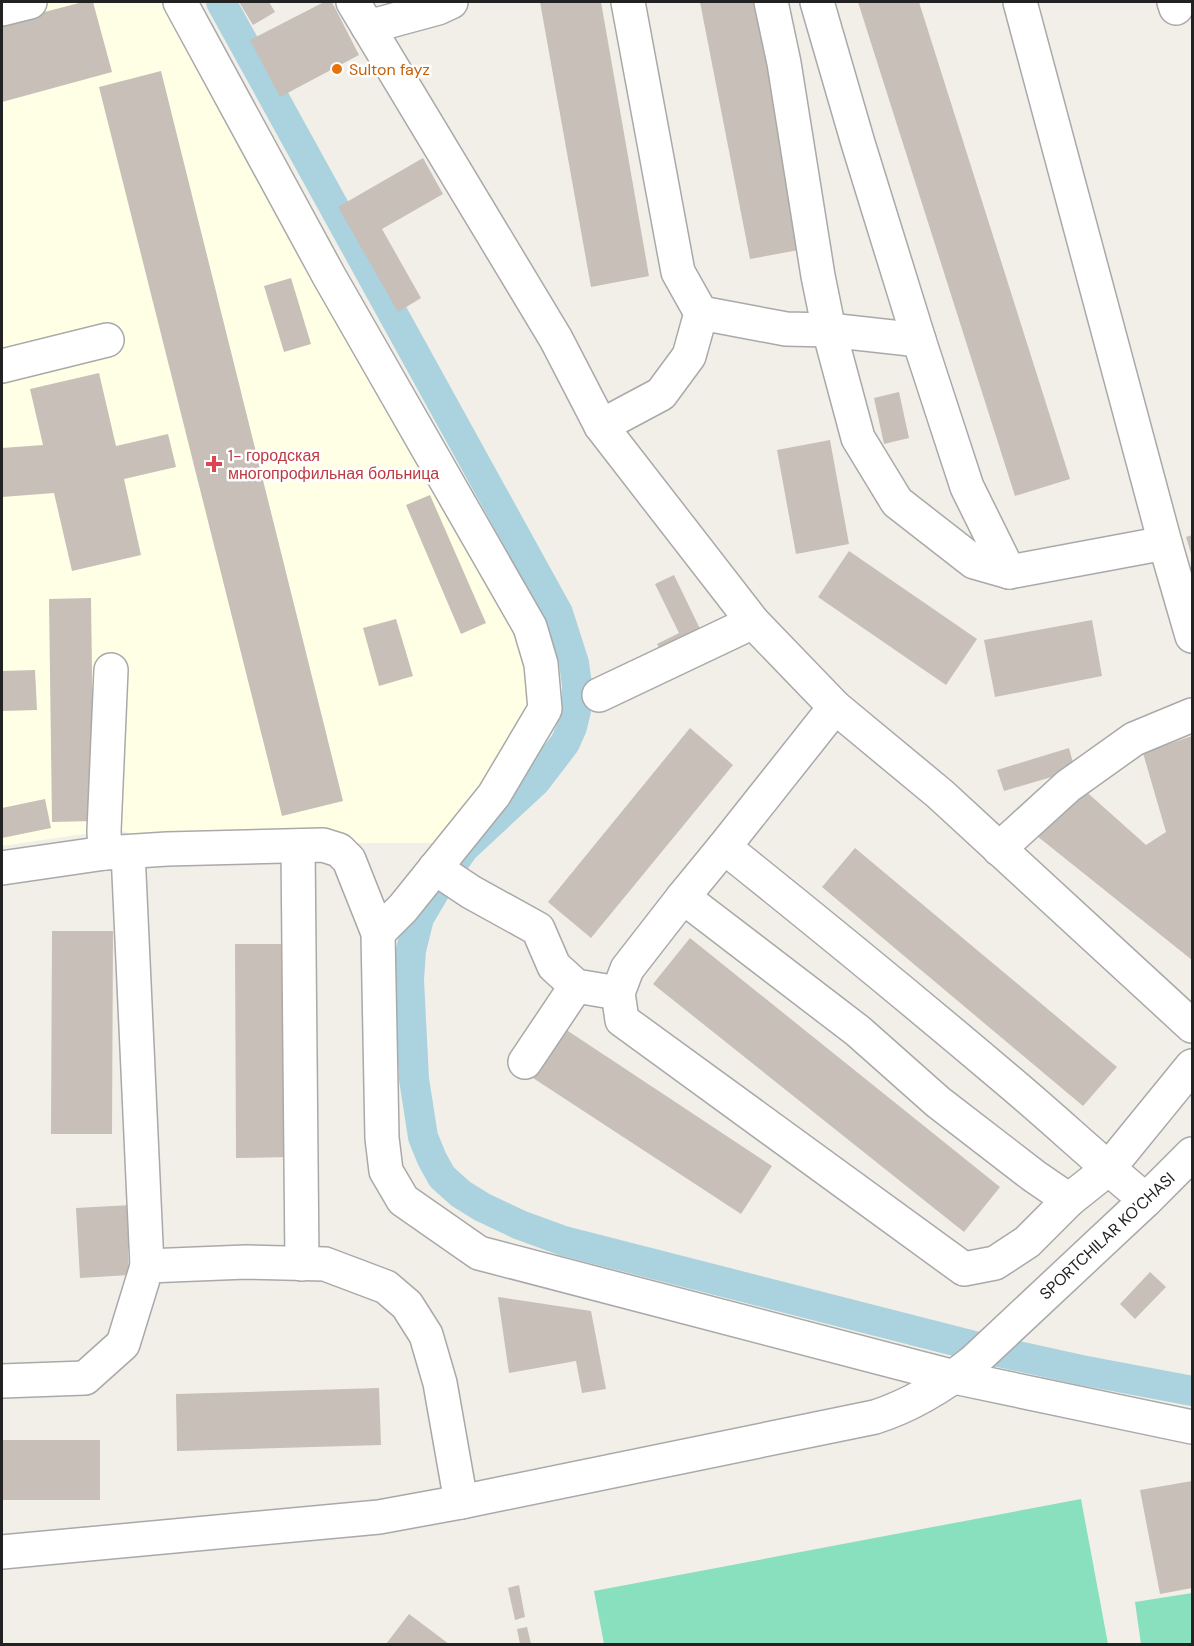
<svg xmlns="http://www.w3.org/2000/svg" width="1194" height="1646" viewBox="0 0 1194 1646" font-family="'DM Sans',sans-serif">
	<rect width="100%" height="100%" fill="#f2efe9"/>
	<polygon fill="#ffffe5" points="2,2 170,2 520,629 533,702 509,751 444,843 162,843 119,830 104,831 2,846"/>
	<g fill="#88e0be">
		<polygon points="1081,1499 1108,1644 604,1644 594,1591"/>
		<polygon points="1192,1593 1192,1644 1141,1644 1135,1602"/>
	</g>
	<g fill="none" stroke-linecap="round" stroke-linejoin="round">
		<polyline stroke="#aad3df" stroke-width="30" points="221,2 558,613 574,663 577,685 577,706 572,727 565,743 536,781 464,848 442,879 419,918 411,950 409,980 414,1079 423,1137 432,1159 442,1177 461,1194 482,1207 520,1225 564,1241 990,1350 1081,1370 1192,1391"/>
	</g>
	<g fill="#c7bfb8">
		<polygon points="83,2 93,2 112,72 2,102 2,23"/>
		<polygon points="239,2 269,2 275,12 253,25"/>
		<polygon points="324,2 332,2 359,55 280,97 250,40"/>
		<polygon points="540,2 601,2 649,276 591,287"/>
		<polygon points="700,2 756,2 804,249 750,259"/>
		<polygon points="858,2 919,2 1070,479 1015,496"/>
		<polygon points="161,71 343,801 282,816 99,87"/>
		<polygon points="423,158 443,194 382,229 421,298 398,312 338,207"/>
		<polygon points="291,278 311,344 284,352 264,286"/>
		<polygon points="99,373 116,446 168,434 176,467 124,479 141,555 72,571 54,493 2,497 2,448 43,445 30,389"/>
		<polygon points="899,392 909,438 884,444 874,398"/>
		<polygon points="830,440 849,544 796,554 777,450"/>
		<polygon points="430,495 486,623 461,634 406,505"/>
		<polygon points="1192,535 1192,557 1186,537"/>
		<polygon points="849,551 977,639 946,685 818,597"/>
		<polygon points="674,575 703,635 663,655 657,644 679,633 655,584"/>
		<polygon points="91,598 94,821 52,822 49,599"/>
		<polygon points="396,619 413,676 379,686 363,628"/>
		<polygon points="1092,620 1102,676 995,697 984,640"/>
		<polygon points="35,670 37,710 2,711 2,671"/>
		<polygon points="690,728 733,765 591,938 548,902"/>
		<polygon points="1192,736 1192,960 1037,836 1081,787 1146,845 1166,832 1143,753"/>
		<polygon points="1069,748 1075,770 1004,791 997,770"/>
		<polygon points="45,799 51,828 2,838 2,808"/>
		<polygon points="855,848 1117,1067 1083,1106 822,887"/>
		<polygon points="52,931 113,931 112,1134 51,1134"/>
		<polygon points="690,938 1000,1187 964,1232 653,984"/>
		<polygon points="235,944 290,944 291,1157 236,1158"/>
		<polygon points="565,1029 772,1166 741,1214 533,1078"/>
		<polygon points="132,1205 134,1249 128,1249 129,1275 80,1278 76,1208"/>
		<polygon points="1150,1272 1166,1287 1135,1319 1120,1304"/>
		<polygon points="498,1297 591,1311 606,1389 582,1393 576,1361 509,1373"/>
		<polygon points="379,1388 381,1445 177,1451 176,1394"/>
		<rect x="2" y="1440" width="98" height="60"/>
		<polygon points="1192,1481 1192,1588 1160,1594 1140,1490"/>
		<polygon points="519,1585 525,1617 515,1620 508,1588"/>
		<polygon points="409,1614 449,1644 386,1644"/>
		<polygon points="527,1627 531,1644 520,1644 517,1629"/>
	</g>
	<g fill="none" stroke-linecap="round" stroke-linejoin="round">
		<defs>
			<g id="minor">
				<polyline points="180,2 329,276 530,627 541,664 545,709 494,795 403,908 378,933"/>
				<polyline points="353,2 556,339 601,426 753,622 835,707 940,794 1192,1026"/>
				<polyline points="628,2 678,272 701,313 786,329 829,330 919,340"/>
				<polyline points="771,2 784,63 818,276 829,330 858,438 897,502 974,562 1009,572"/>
				<polyline points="817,2 858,143 919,340 967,487 1009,572 1165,543"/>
				<polyline points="1020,2 1165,543 1192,636"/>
				<polyline points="1174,2 1176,8"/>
				<polyline points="2,9 30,2"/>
				<polyline points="368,27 438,8 451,2"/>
				<polyline points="2,366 107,340"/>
				<polyline points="601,426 661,394 689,356 701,313"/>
				<polyline points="599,695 753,622"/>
				<path d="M835 707 724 847C819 923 913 1000 1005 1078 1053 1118 1098 1161 1146 1200"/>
				<polyline points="298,846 302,1264"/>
				<polyline points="724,847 683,897 858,1031 938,1102 1034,1176 1069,1200 1108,1169 1192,1066"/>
				<polyline points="999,849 1068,786 1134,739 1192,715"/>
				<polyline points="128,852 147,1266"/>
				<polyline points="105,853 104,831 111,670"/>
				<polyline points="2,868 105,853 167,849 323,845 339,850 349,860 378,933 382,1138 386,1171 403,1200 479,1253 954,1377 1192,1427"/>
				<polyline points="435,868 471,892 538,929 554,966 576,986 618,993"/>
				<polyline points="683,897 627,969 618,993 622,1020 964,1269 995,1263 1027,1242 1069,1200"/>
				<polyline points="525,1062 576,986"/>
				<polyline points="2,1381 85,1378 123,1344 147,1266 246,1262 325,1264 386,1287 407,1305 426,1335 440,1383 461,1502"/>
				<path d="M2 1552 379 1517 461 1502 875 1417C912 1405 943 1386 973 1362L1146 1200 1192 1154"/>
			</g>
		</defs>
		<use href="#minor" stroke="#a9a9a9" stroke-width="36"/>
		<use href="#minor" stroke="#fff" stroke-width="33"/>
	</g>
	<circle fill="#e8710a" stroke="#fff" stroke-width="2" cx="337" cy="69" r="6"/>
	<path fill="#e0444e" stroke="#fff" stroke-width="2" d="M211 455h6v6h6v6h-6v6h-6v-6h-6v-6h6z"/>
	<g text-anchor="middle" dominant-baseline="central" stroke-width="5" stroke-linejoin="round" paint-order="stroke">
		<g font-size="16" fill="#c56008" stroke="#fff" text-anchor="start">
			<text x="349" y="69">Sulton fayz</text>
		</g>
		<g font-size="16" fill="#be3a42" stroke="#fff" text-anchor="start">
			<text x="228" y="455">1- городская<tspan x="228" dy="18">многопрофильная больница</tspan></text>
		</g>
		<g font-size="16" fill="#222" stroke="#fff">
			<text transform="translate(1107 1236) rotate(-43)">SPORTCHILAR KO'CHASI</text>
		</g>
	</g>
	<rect width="1194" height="1646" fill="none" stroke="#222222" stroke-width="6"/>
</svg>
